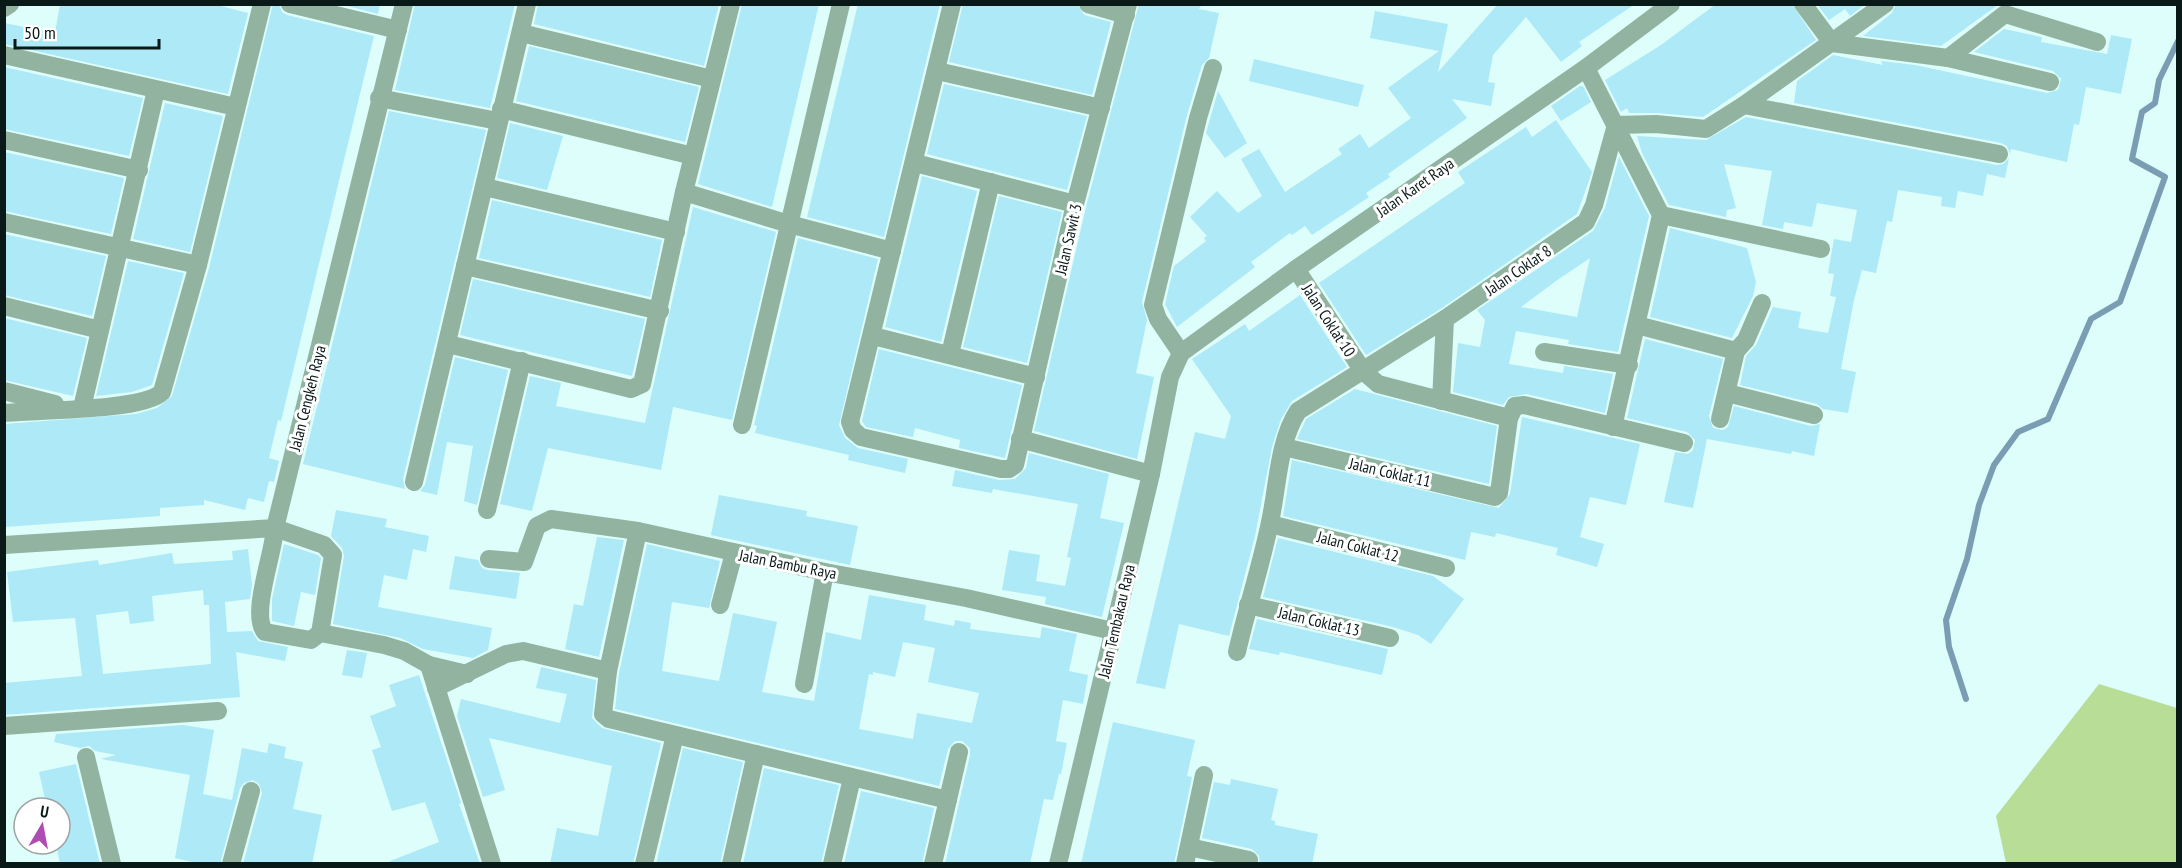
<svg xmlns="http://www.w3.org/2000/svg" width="2182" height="868" viewBox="0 0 2182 868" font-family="'PT Sans Narrow',sans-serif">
	<rect width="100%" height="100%" fill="#ddfefa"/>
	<polygon fill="#b8dd97" points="2099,684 2177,708 2177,863 2006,863 1996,816"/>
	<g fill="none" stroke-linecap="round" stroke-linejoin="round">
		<polyline stroke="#7b9db4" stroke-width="6" points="1966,699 1949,647 1946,620 1967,559 1979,505 1994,465 2018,432 2048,419 2091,319 2120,302 2165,177 2132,159 2142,112 2155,103 2159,80 2178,41"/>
	</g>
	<g fill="#ade9f7" fill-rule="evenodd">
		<polygon points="60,4 213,4 248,13 228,94 4,44 4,23 55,33"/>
		<polygon points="273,4 279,4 282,12 287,15 374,36 281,421 278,420 269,458 279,461 274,482 269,481 264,502 248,498 245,510 204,500 204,505 160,508 160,516 4,527 4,424 136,414 157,408 172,396 209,268"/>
		<polygon points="340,4 380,4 378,14"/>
		<polygon points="415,4 515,4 490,108 395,90"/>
		<polygon points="538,4 719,4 704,66 534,24"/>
		<polygon points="742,4 819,4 772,207 698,184"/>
		<polygon points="858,4 940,4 884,237 807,217"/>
		<polygon points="963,4 1077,4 1084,15 1111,22 1092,95 949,62"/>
		<polygon points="1139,4 1202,4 1199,9 1219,13 1209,58 1202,65 1187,115 1142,302 1147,320 1136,373 1154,377 1137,459 1034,431 1086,207"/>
		<polygon points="1498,4 1635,4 1579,42 1582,46 1561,62 1526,17 1493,55 1488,82 1495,83 1491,106 1452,99 1467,118 1388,174 1390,177 1366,193 1369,197 1312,235 1305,226 1292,235 1290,233 1251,262 1255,267 1177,327 1165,304 1174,266 1206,241 1204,238 1207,236 1190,217 1217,191 1238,213 1262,196 1241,159 1259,149 1285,192 1342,154 1338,149 1360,134 1369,148 1411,118 1388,88 1439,51 1370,38 1375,11 1448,24 1438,72"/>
		<polygon points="1716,4 1792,4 1816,40 1703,117 1657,113 1629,113 1627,108 1621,112 1605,80 1661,45"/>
		<polygon points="1817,4 1865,4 1850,16 1845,9 1829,20"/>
		<polygon points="1896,4 1999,4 1941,46 1863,36 1892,13"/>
		<polygon points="2004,29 2042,37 2041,42 2107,54 2111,35 2132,39 2121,94 2086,87 2079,125 2074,124 2067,162 2011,149 2010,154 2007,146 2001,143 1794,103 1797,81 1833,55 1883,65 1881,61 1915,65 2047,93 2058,90 2061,79 2053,71 1974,52"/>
		<polygon points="529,46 699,87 685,142 516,101"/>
		<polygon points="1254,59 1364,85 1358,107 1249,81"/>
		<polygon points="4,67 143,98 129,156 4,129"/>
		<polygon points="944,84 1087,116 1067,190 927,154"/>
		<polygon points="1580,86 1583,86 1591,102 1561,121 1551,106"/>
		<polygon points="1218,91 1247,143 1225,158 1206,133"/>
		<polygon points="165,103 223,116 190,252 133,239"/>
		<polygon points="389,111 486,130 403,479 405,489 303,464"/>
		<polygon points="1746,117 1997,165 2003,164 2009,158 2005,178 1987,174 1983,196 1958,191 1955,208 1941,206 1942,197 1898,190 1892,222 1887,221 1876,273 1862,270 1854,300 1841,369 1856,372 1848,413 1823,409 1817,404 1740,385 1746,356 1756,345 1773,307 1801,312 1798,328 1828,333 1836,297 1830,296 1834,274 1828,273 1834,239 1851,242 1857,210 1817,203 1812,227 1784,222 1783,229 1762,225 1772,171 1724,164 1736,208 1727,210 1726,217 1669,205 1642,153 1637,136 1706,140"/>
		<polygon points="1556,120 1592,172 1577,214 1439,310 1366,355 1319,283 1465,183 1458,172 1526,127 1532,137"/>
		<polygon points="510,123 563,136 547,190 497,178"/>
		<polygon points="4,152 124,178 111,234 4,211"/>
		<path d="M1619 157 1649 216 1618 352 1568 344 1569 340 1516 331 1509 364 1563 373 1564 366 1613 374 1605 413 1527 394 1509 397 1503 405 1453 392 1458 343 1480 347 1485 320 1477 310 1593 231 1605 208ZM1590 258 1577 317 1521 307 1556 281Z"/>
		<polygon points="922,176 977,191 941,342 885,327"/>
		<polygon points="999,196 1062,212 1027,363 963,347"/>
		<polygon points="492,200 662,240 650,297 479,258"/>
		<polygon points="693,207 776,232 732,420 673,407 661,470 548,448 532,511 500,504 530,376 561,383 556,406 645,423"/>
		<polygon points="1670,228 1747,248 1756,282 1753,296 1732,338 1650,317"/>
		<polygon points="4,234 106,256 92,316 4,295"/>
		<polygon points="798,238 878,259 839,425 845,438 858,448 908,459 905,473 848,460 849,455 755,433 757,426 754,425"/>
		<polygon points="128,261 184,273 152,385 132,392 96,396"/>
		<polygon points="473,279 645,319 632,376 460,335"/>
		<polygon points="1300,295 1347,367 1292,401 1281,419 1272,447 1255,536 1229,636 1179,624 1165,689 1136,683 1195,432 1225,439 1231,416 1192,359 1245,324 1249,331"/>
		<polygon points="4,318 87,338 73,396 4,380"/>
		<polygon points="1645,339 1723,359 1709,416 1713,428 1723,430 1728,427 1734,406 1811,426 1820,424 1814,456 1792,451 1791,454 1707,439 1693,508 1664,502 1675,452 1688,454 1693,450 1695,440 1687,432 1627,418"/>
		<polygon points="879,349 1022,385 1005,458 959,448 960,440 915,428 913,437 866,427 862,421"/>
		<polygon points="455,357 508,370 477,505 464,501 473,446 447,442 437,495 420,491 425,485"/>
		<polygon points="1355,389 1497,426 1489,484 1297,439 1306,419"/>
		<polygon points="1522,417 1640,444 1626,505 1590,497 1580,537 1604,544 1597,567 1556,555 1558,548 1496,533 1495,537 1471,532 1465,560 1283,516 1292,460 1499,508 1510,494"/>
		<polygon points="1029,453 1109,474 1100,518 1124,523 1102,617 1045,604 1046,597 1002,590 1009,550 1040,555 1036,581 1065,586 1071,558 1067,557 1078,504 993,489 992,493 952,486 955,470 999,480 1015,479 1026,468"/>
		<polygon points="719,495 807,511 806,516 858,526 850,565 711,535"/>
		<polygon points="336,510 387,519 385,527 429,536 426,552 413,549 407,580 384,575 378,607 492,628 488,650 473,658 423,649 400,638 333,624 344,556 342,548 331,536"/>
		<polygon points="597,537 624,540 599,657 565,649 574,604 583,606"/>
		<polygon points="1278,538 1433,576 1464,599 1431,644 1418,635 1393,627 1263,597"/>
		<polygon points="284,544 318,555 321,558 315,595 301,592 294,626 272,621 272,599"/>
		<path d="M647 544 720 561 709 608 672 602 662 671 719 681 733 613 777 622 762 692 814 701 826 632 861 640 869 595 926 605 924 620 954 626 955 620 971 623 970 629 1040 638 1042 627 1077 634 1069 671 1088 675 1083 704 1063 700 1056 741 1067 743 1061 774H1059L1053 800 1044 799 1030 864H945L970 755V748L962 741H955L948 749 939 786 615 709 619 673ZM903 642 935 648 928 682 979 693 972 723 917 713 913 739 859 729 869 674 873 675V672L895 677Z"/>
		<path d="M248 549 252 585 250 599 225 602 227 632 252 631 258 641 288 647 285 661 236 652 240 697 4 715V683L82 676 75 618 13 622 7 572 98 560 99 565 172 553 174 564 233 560 232 551ZM203 590 204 605H209L211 664 103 674 96 615 128 611 130 624 154 621 152 596Z"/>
		<polygon points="455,556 478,560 482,568 487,570 520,573 516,599 449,589"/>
		<polygon points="1257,619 1388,649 1382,675 1280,652 1279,655 1249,649"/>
		<polygon points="347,650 367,653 362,678 342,675"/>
		<polygon points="541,667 596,680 592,718 602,728 661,743 633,864 550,864 557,828 598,836 612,766 489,738 505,790 483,797 457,716 461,699 560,723 567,694 536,688"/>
		<polygon points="419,675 461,803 459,804 480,864 390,864 390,861 439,842 425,802 392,811 372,750 381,747 370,716 396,706 389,685"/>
		<polygon points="1113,722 1195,740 1187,776 1192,777 1174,864 1081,864"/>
		<polygon points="183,725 214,730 203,794 232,800 242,748 267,753 269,743 286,747 284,758 303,762 293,809 322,815 312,864 243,864 262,793 259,784 253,780 244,783 240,788 220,864 201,864 175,858 190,775 101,759 116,755 95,751 89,746 80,748 54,742 56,734"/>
		<polygon points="683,748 743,762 720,864 656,864"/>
		<polygon points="76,764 100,864 60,864 56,844 60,844 60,808 47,808 39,772"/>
		<polygon points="764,768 839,785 821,864 743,864"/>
		<polygon points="1231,779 1278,789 1271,820 1275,821 1275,825 1318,834 1312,864 1260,864 1259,856 1252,849 1202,838 1214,782 1230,785"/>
		<polygon points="861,791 934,808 922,864 844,864"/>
	</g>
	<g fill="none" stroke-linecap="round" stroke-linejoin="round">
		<g stroke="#91b39f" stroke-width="18">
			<polyline points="290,4 398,30"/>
			<polyline points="952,4 850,422 853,430 861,437 1001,469 1009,469 1015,465 1075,204 1128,4"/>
			<polyline points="1088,4 1126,15"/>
			<polyline points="1803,4 1832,43 1948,58 2050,82"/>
			<polyline points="4,8 10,4"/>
			<polyline points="521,33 712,79"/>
			<polyline points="4,55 236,107"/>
			<polyline points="1948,58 2005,14 2097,42"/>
			<polyline points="1586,68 1661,215 1613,427"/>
			<polyline points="937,71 1101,108"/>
			<polyline points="379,98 498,121"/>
			<polyline points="1744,105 1999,154"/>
			<polyline points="501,109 693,156"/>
			<polyline points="4,140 139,170"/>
			<polyline points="915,163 1075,204"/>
			<polyline points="485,187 676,232"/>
			<polyline points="684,192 789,224 892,251"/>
			<polyline points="1661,215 1821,249"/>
			<polyline points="4,222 198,265"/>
			<polyline points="465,266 660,311"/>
			<polyline points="1296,269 1363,371 1378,384 1509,418 1515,406 1524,405 1684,443"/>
			<polyline points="4,306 100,330"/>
			<polyline points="1637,325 1736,351 1720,419"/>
			<polyline points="873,336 1036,377"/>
			<polyline points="448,344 631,389 642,384 684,192 731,4"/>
			<polyline points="1736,351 1746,340 1762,303"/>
			<polyline points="1544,352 1629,365"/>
			<polyline points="1181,353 1158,319 1153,305 1198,118 1213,68"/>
			<polyline points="950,354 991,182"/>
			<polyline points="4,391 55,404"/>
			<polyline points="1727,393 1814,415"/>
			<polyline points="1441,401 1445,319"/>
			<polyline points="82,408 156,90"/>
			<path d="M4 413C36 410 144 411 162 392L198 265 262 4"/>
			<polyline points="742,425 841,4"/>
			<polyline points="1020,439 1151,474"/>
			<polyline points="1284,447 1495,497 1499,493 1509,418"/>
			<polyline points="414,482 527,4"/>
			<polyline points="487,510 522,361"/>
			<polyline points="1270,524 1446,568"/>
			<polyline points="638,531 608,671 603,714 609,719 948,800"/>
			<path d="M4 545 275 528 324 545 333 555 320 633 311 640 265 632C250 614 274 553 275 528L404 4"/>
			<polyline points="489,559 524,562 537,526 551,519 638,531 825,572 966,598 1113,631"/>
			<polyline points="720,605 734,553"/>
			<polyline points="1248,605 1390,638"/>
			<polyline points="320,633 384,645 404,651 429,665 467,674"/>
			<path d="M1237 652C1247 608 1261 566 1270 522 1278 486 1278 442 1298 411L1445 319 1586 222 1594 205 1616 125 1656 124 1706 129 1744 105 1885 4"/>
			<polyline points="429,665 492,864"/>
			<polyline points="804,684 825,572"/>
			<polyline points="436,688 506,654 523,651 608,671"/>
			<polyline points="4,726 218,711"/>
			<polyline points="86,757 112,864"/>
			<polyline points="1189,847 1249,860"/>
			<polyline points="231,864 251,791"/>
			<polyline points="644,864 675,735"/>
			<polyline points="731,864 756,754"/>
			<polyline points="832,864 852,778"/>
			<polyline points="933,864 959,752"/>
			<polyline points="1058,864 1151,474 1170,377 1181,353 1296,269 1586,68 1671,4"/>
			<polyline points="1185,864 1204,775"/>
		</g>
	</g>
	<g text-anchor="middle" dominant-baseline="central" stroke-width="6" stroke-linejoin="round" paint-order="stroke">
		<g font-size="16" fill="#091917" stroke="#fff">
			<text transform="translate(1415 187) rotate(-35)">Jalan Karet Raya</text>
			<text transform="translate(1068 239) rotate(-77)">Jalan Sawit 3</text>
			<text transform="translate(1518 270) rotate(-34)">Jalan Coklat 8</text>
			<text transform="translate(1329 320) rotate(57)">Jalan Coklat 10</text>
			<text transform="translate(307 398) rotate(-76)">Jalan Cengkeh Raya</text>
			<text transform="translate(1390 472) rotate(13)">Jalan Coklat 11</text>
			<text transform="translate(1358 546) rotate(14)">Jalan Coklat 12</text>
			<text transform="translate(788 564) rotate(11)">Jalan Bambu Raya</text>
			<text transform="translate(1116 621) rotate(-77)">Jalan Tembakau Raya</text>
			<text transform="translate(1319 621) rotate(13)">Jalan Coklat 13</text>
		</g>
	</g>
	<rect width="2182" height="868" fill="none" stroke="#091917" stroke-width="12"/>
	<g transform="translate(42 826) rotate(10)"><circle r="28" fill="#ffffff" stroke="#9da3a2" stroke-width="1.5"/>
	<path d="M0-4.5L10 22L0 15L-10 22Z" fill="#ae4cb3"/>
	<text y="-9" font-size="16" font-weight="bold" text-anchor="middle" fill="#091917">U</text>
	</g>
	<path d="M15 39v9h144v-9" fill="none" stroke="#091917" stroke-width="3"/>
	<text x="24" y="39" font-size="18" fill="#091917" stroke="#ffffff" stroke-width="4.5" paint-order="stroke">50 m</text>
</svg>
